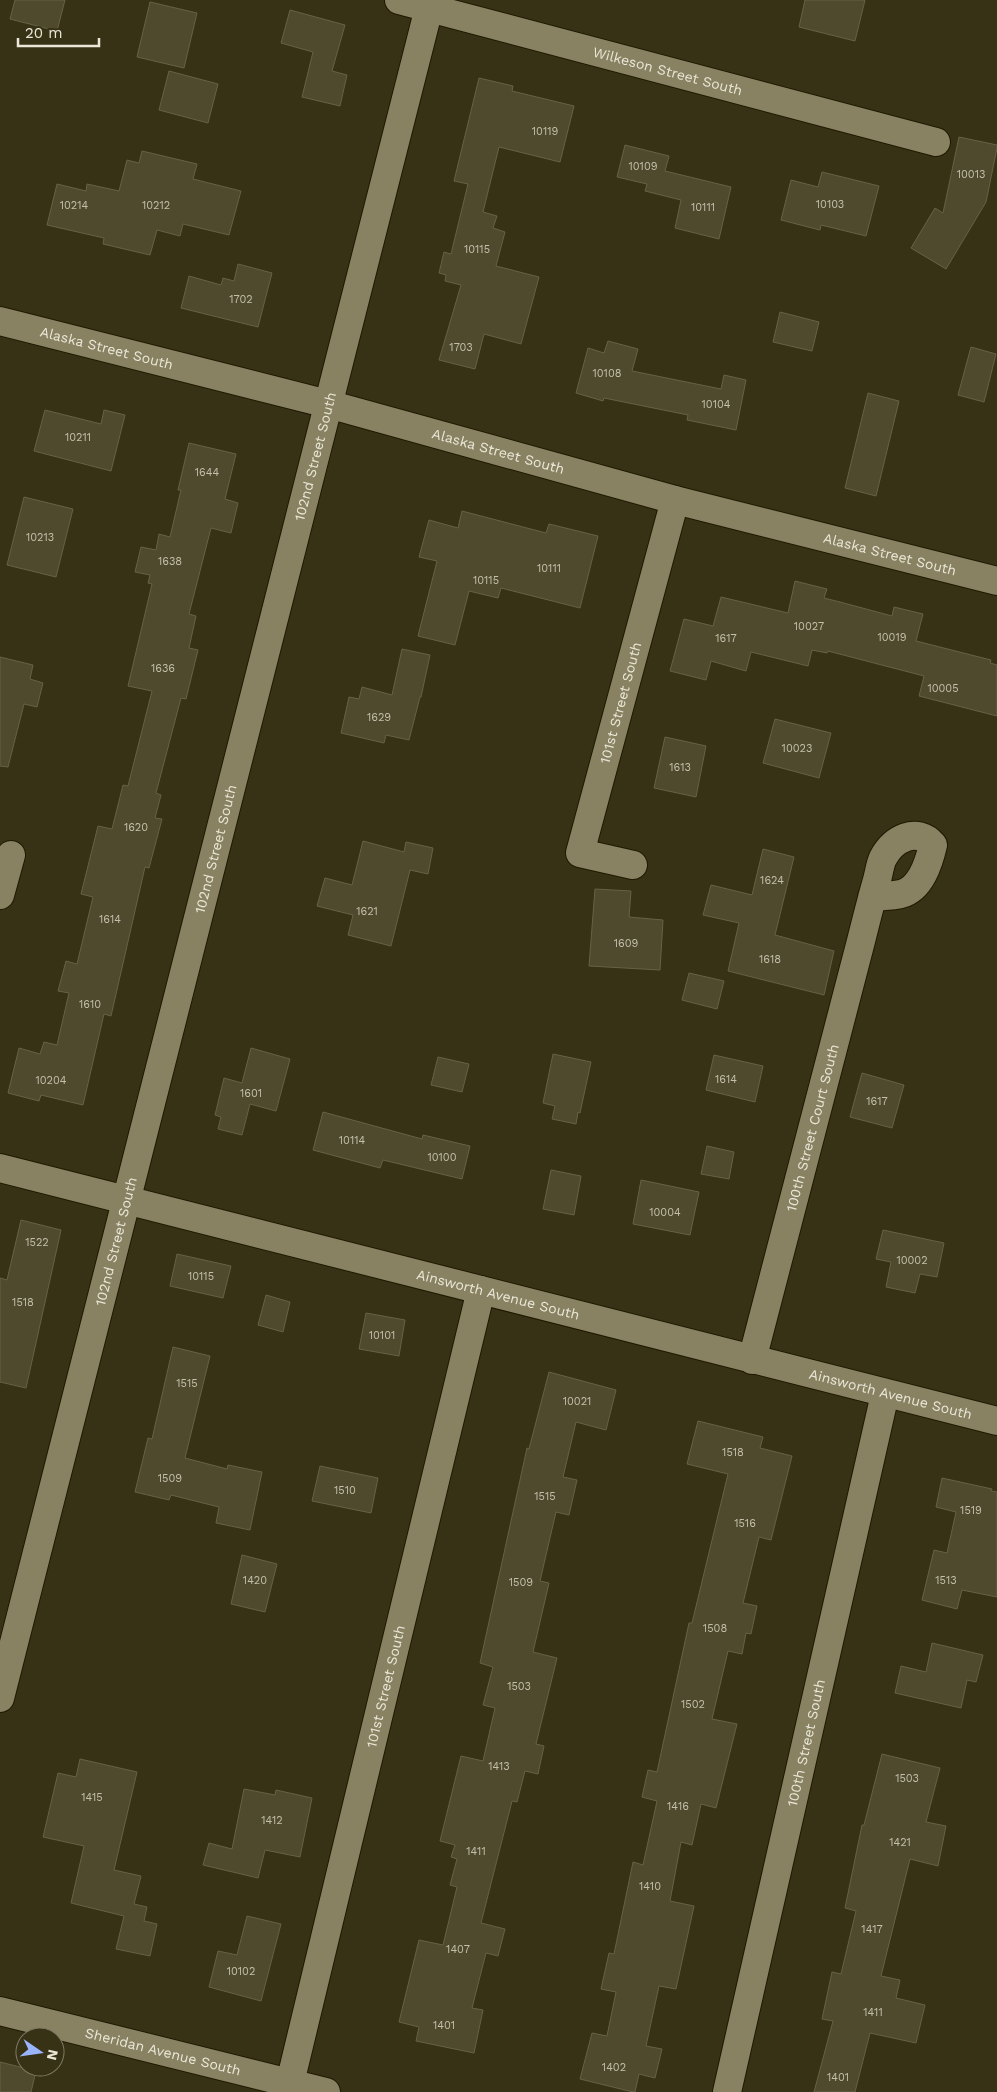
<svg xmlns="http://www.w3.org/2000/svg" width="997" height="2092" viewBox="0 0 997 2092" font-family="'Work Sans',sans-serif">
	<rect width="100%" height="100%" fill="#373216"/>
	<g fill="#4f492d" stroke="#676245">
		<polygon points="15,0 65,0 57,31 10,19"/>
		<polygon points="805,0 865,0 855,41 799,27"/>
		<polygon points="150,2 197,13 184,68 137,57"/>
		<polygon points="290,10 345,25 332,71 347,75 340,106 302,97 313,52 281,43"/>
		<polygon points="169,71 218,84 208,123 159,110"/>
		<polygon points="479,78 513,86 512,91 574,106 560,162 499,147 483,212 497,216 493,228 505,232 496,266 539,277 521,344 484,334 475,369 439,360 461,285 445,281 446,275 439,273 444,252 451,254 468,184 454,181"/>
		<polygon points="959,137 997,145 997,148 986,202 946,269 911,248 935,208 943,213"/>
		<polygon points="625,145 669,156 665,171 731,187 719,239 675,228 681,200 645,191 647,184 617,177"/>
		<polygon points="142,151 197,164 193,179 241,191 229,235 183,224 180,236 157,230 150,255 103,244 104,238 47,225 57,184 86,191 87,184 119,191 127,160 139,163"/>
		<polygon points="822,172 879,186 866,236 821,225 820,230 781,220 791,180 818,187"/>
		<polygon points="238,264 272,273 258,327 181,308 189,276 221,285 223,278 234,281"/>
		<polygon points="780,312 819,322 812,351 773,342"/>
		<polygon points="608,341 638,349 632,371 721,389 724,375 746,380 736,430 687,420 688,415 604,398 603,401 576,393 588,348 604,353"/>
		<polygon points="971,347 996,354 984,402 958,395"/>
		<polygon points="868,393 899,401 876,496 845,488"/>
		<polygon points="45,410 101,424 104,410 125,415 111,471 34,451"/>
		<polygon points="189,443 236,454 225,499 238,503 231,533 211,528 189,614 196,616 189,648 198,650 186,699 181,698 156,793 161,795 155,818 162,819 149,868 145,867 111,1016 104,1014 83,1105 41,1095 39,1101 8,1093 19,1048 40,1054 44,1042 57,1045 69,993 58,991 66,961 77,964 93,897 81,894 98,826 112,829 123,785 128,786 152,691 128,686 152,584 148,583 150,575 135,572 141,547 156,550 159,534 170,537 181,490 178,490"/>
		<polygon points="24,497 73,509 56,577 7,565"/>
		<polygon points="462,511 546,533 549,524 598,536 580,608 501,588 498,598 469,591 455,645 418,636 437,561 419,557 429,520 458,528"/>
		<polygon points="795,581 827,589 824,598 840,602 892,616 894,607 923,614 916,641 991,660 990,663 997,665 997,716 919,696 924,676 828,651 827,653 812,650 808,666 751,652 746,671 711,661 706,680 670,671 684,619 713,626 721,597 788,613"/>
		<polygon points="402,649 430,655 421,697 420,697 409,740 386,735 384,743 341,733 349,697 359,699 362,687 392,695"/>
		<polygon points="0,657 33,665 30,679 43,683 37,707 24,704 8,767 0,766"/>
		<polygon points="775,719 831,733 819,778 763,763"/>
		<polygon points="665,737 706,746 696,797 654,788"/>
		<polygon points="363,841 404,852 406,842 433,848 428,874 410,870 391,946 348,935 353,915 317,906 325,878 352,885"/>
		<polygon points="763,849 794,857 775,935 834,951 824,995 728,971 739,923 703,915 711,885 752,895"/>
		<polygon points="595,889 631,891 629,917 663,920 660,970 589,966"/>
		<polygon points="689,973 724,981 717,1009 682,1000"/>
		<polygon points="251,1048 290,1059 276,1111 250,1104 242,1135 218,1129 221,1117 215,1115 224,1078 242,1083"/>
		<polygon points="553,1054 591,1062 580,1113 578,1112 576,1124 552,1119 555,1106 543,1103"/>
		<polygon points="714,1055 763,1066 755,1102 706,1090"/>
		<polygon points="438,1057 469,1064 462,1092 431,1085"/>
		<polygon points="862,1073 904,1085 892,1128 850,1117"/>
		<polygon points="323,1112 422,1139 423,1135 470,1146 462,1179 383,1160 380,1168 313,1150"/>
		<polygon points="707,1146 734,1152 729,1179 701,1174"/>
		<polygon points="551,1170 581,1176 574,1215 543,1209"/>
		<polygon points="641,1180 699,1192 690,1235 633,1224"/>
		<polygon points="21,1220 61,1230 26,1388 0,1382 0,1278 7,1280"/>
		<polygon points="883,1230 944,1243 937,1277 920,1274 915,1293 886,1287 891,1262 876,1259"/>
		<polygon points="177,1254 231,1266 223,1298 170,1286"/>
		<polygon points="266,1295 290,1302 283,1332 258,1325"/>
		<polygon points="366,1313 405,1320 399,1356 359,1349"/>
		<polygon points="173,1347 210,1356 185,1458 227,1469 228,1465 262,1472 250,1530 216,1523 219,1507 171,1495 169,1500 135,1492 148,1438 152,1439"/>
		<polygon points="549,1372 616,1390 606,1430 576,1422 563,1477 577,1480 569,1515 556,1512 540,1581 549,1583 533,1652 557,1658 536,1744 544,1746 538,1774 525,1771 517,1802 512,1801 481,1923 505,1929 498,1956 486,1953 472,2008 483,2010 474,2053 416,2041 419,2027 399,2022 419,1940 443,1945 457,1887 450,1885 457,1859 451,1857 455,1845 440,1841 461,1756 483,1761 495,1708 483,1705 493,1667 480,1663 527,1448 529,1449"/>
		<polygon points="698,1421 763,1437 760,1448 792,1456 771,1540 759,1537 743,1603 757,1606 751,1634 746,1633 742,1654 728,1651 712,1719 737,1724 716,1808 701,1804 692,1845 681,1842 670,1901 694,1906 676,1989 659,1986 646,2046 662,2049 655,2078 639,2074 635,2092 633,2092 580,2079 592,2033 607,2036 616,1992 601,1989 609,1953 614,1954 633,1862 643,1865 657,1801 642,1797 648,1770 657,1772 689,1623 692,1623 728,1474 687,1464"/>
		<polygon points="320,1466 378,1478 371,1513 312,1501"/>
		<polygon points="942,1478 992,1489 991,1491 997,1492 997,1597 962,1590 957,1609 922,1600 934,1550 947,1553 956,1512 936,1507"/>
		<polygon points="242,1555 277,1564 265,1612 231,1604"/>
		<polygon points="932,1643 983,1655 976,1682 967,1680 961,1708 895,1693 901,1666 926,1672"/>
		<polygon points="882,1754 940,1768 926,1822 946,1826 938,1866 910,1859 881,1976 900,1980 896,1998 925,2005 916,2043 870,2033 855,2092 814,2092 833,2021 822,2019 832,1972 841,1974 856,1911 845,1908 862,1825 864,1825"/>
		<polygon points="80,1759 137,1772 114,1870 141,1876 134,1904 147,1907 144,1921 157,1924 150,1956 116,1949 124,1916 71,1903 84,1846 43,1837 58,1773 76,1777"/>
		<polygon points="244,1789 275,1795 276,1790 312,1798 300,1857 265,1850 258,1878 203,1865 209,1843 232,1849"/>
		<polygon points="247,1916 281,1924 261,2001 209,1987 218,1951 237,1955"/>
		<polygon points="0,2062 36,2071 31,2092 0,2092"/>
	</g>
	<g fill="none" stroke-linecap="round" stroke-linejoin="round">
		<defs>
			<g id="minor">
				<path id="s1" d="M399 0 936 142"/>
				<path id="s2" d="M0 321 328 404 675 500 997 581"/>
				<path id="s3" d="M633 865 580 853 675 500"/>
				<polyline points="0,895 11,855"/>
				<path id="s4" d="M0 1168 997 1421"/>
				<path id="s5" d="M752 1360 861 941C866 921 871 901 877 880 879 873 880 864 883 858 893 839 917 826 933 845 929 862 921 889 901 894 892 896 882 896 872 897"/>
				<path id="s6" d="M0 1698 431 0"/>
				<path id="s7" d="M0 2011 326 2092"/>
				<path id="s8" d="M290 2083 481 1290"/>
				<path id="s9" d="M727 2092 885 1394"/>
			</g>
		</defs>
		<use href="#minor" stroke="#1f1900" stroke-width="30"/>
		<use href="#minor" stroke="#888263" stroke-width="28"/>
	</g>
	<g text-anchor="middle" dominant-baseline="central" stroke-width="4" stroke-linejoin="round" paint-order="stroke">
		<g font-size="11" fill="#c3c0ac">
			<text x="545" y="131">10119</text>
			<text x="643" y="166">10109</text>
			<text x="971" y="174">10013</text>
			<text x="830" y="204">10103</text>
			<text x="74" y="205">10214</text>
			<text x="156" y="205">10212</text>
			<text x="703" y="207">10111</text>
			<text x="477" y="249">10115</text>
			<text x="241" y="299">1702</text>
			<text x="461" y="347">1703</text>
			<text x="607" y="373">10108</text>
			<text x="716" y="404">10104</text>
			<text x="78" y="437">10211</text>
			<text x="207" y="472">1644</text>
			<text x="40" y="537">10213</text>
			<text x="170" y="561">1638</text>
			<text x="549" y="568">10111</text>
			<text x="486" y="580">10115</text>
			<text x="809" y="626">10027</text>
			<text x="892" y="637">10019</text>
			<text x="726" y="638">1617</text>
			<text x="163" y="668">1636</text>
			<text x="943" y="688">10005</text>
			<text x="379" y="717">1629</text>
			<text x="797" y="748">10023</text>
			<text x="680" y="767">1613</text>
			<text x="136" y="827">1620</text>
			<text x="772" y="880">1624</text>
			<text x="367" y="911">1621</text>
			<text x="110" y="919">1614</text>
			<text x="626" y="943">1609</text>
			<text x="770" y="959">1618</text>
			<text x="90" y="1004">1610</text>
			<text x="726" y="1079">1614</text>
			<text x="51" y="1080">10204</text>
			<text x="251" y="1093">1601</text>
			<text x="877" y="1101">1617</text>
			<text x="352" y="1140">10114</text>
			<text x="442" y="1157">10100</text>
			<text x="665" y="1212">10004</text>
			<text x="37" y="1242">1522</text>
			<text x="912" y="1260">10002</text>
			<text x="201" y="1276">10115</text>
			<text x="23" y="1302">1518</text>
			<text x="382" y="1335">10101</text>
			<text x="187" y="1383">1515</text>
			<text x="577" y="1401">10021</text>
			<text x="733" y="1452">1518</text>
			<text x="170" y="1478">1509</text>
			<text x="345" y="1490">1510</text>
			<text x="545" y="1496">1515</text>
			<text x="971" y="1510">1519</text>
			<text x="745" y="1523">1516</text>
			<text x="255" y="1580">1420</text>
			<text x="946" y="1580">1513</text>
			<text x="521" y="1582">1509</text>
			<text x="715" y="1628">1508</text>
			<text x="519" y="1686">1503</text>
			<text x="693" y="1704">1502</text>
			<text x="499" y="1766">1413</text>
			<text x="907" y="1778">1503</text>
			<text x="92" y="1797">1415</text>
			<text x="678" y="1806">1416</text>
			<text x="272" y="1820">1412</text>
			<text x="900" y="1842">1421</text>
			<text x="476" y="1851">1411</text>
			<text x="650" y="1886">1410</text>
			<text x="872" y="1929">1417</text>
			<text x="458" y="1949">1407</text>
			<text x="241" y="1971">10102</text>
			<text x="873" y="2012">1411</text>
			<text x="444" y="2025">1401</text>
			<text x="614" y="2067">1402</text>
			<text x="838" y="2077">1401</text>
		</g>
		<g font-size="14" fill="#eae7d7" stroke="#373216">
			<text stroke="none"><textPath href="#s1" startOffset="278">Wilkeson Street South</textPath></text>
			<text stroke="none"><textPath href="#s2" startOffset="110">Alaska Street South</textPath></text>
			<text stroke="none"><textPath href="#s2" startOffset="515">Alaska Street South</textPath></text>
			<text stroke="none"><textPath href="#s6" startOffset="1281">102nd Street South</textPath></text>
			<text stroke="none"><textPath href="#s2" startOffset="920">Alaska Street South</textPath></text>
			<text stroke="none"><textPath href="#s3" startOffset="210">101st Street South</textPath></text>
			<text stroke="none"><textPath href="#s6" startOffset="876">102nd Street South</textPath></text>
			<text stroke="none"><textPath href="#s5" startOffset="240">100th Street Court South</textPath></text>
			<text stroke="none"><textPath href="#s6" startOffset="471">102nd Street South</textPath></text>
			<text stroke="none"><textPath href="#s4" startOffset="514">Ainsworth Avenue South</textPath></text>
			<text stroke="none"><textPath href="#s4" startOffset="919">Ainsworth Avenue South</textPath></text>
			<text stroke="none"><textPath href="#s8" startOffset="408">101st Street South</textPath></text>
			<text stroke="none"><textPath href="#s9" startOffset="358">100th Street South</textPath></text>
			<text stroke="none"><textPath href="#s7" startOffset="168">Sheridan Avenue South</textPath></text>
		</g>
	</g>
	<g transform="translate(40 2052) rotate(103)"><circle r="24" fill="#373216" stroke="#7f7a63"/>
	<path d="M0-4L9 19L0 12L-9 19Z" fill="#9ab5fd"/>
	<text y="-8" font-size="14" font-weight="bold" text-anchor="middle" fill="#eae7d7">N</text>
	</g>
	<path d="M18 38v8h81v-8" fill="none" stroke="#eae7d7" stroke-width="2.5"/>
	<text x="25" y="38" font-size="15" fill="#eae7d7" stroke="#373216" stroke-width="4" paint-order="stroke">20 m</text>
</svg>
